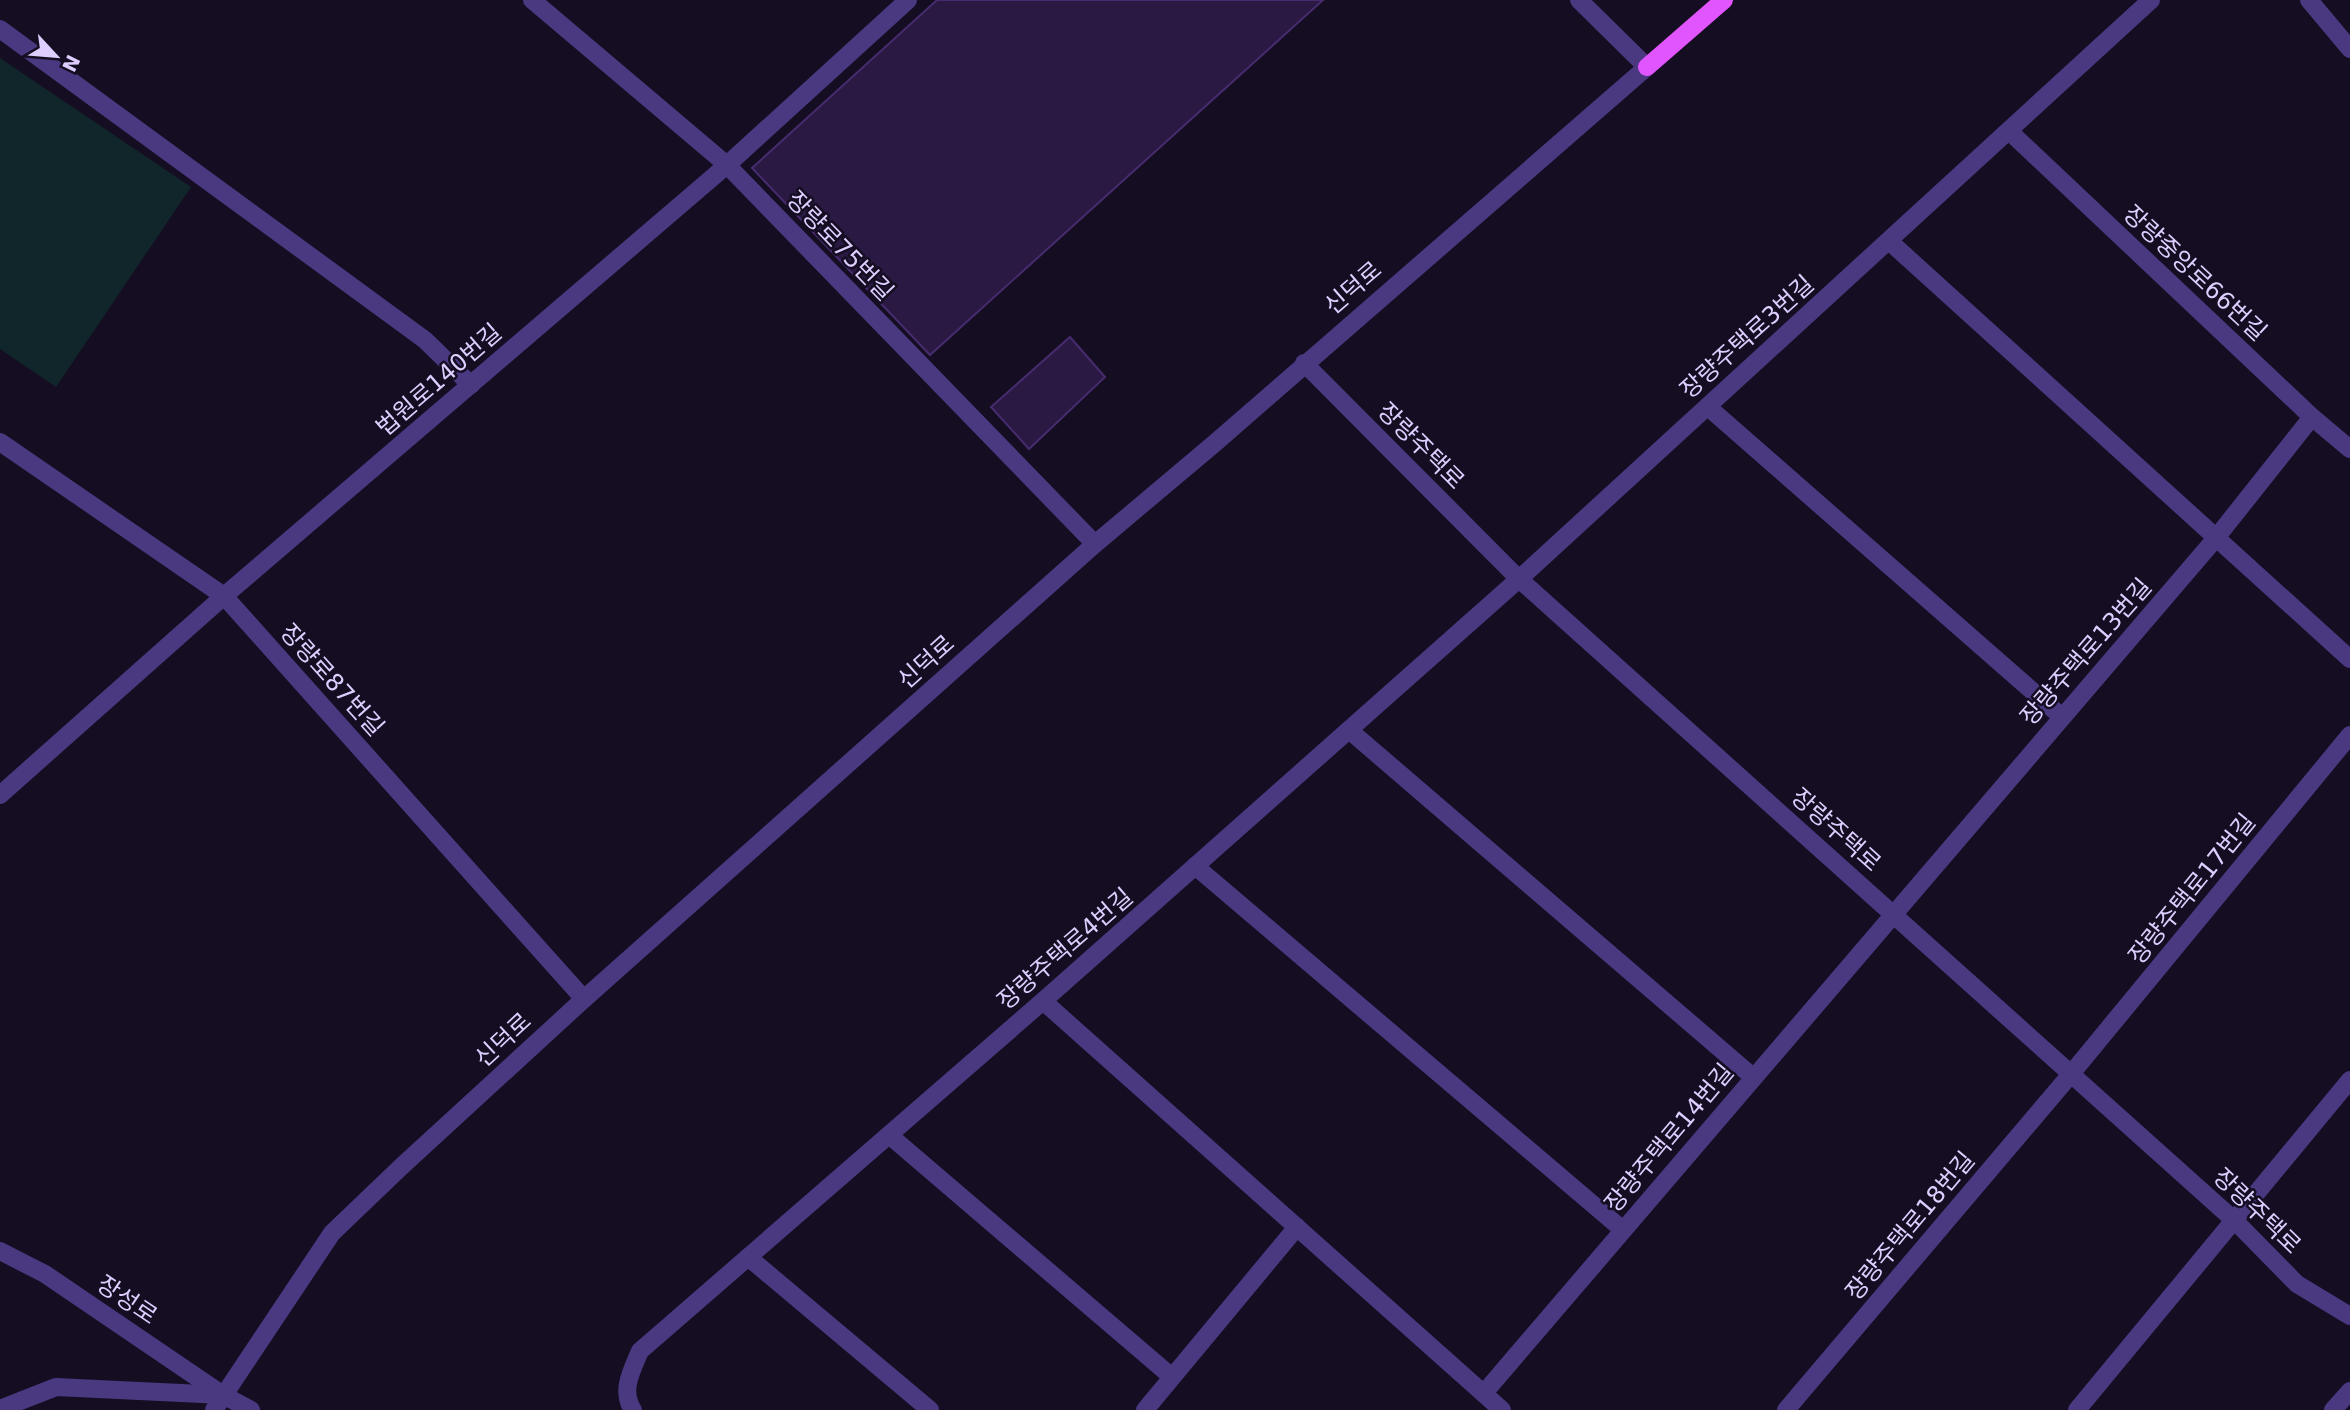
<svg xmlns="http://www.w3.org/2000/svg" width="2350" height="1410" viewBox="0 0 2350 1410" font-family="'DejaVu Sans','Noto Sans KR',sans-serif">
	<rect width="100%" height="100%" fill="#150d21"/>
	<polygon fill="#10262b" points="0,58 191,187 56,387 0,349"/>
	<g fill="#2a1942" stroke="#462c6e" stroke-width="2">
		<polygon points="937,0 1323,0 930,355 752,168"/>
		<polygon points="1070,337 1105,377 1029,449 991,407"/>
	</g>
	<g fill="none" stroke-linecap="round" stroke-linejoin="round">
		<g stroke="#4a3880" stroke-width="18">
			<polyline points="532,0 727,165 1095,544"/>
			<polyline points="2309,0 2350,49"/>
			<polyline points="0,29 425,340 471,385"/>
			<polyline points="2009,131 2312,417 2350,449"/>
			<polyline points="1889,241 2350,659"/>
			<polyline points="1304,363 1519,579 2235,1221 2297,1284 2350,1316"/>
			<polyline points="1708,407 2062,717"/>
			<polyline points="0,442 224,596 584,999"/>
			<polyline points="1349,730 1753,1077"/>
			<polyline points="0,795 224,596 727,165 908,0"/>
			<polyline points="1195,866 1623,1230"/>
			<polyline points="1043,1001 1502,1410"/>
			<polyline points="889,1135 1172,1377"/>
			<polyline points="0,1251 45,1274 223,1395 251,1410"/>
			<polyline points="748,1257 930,1410"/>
			<polyline points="1484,1393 2216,538 2312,417"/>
			<polyline points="0,1409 56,1387 223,1395"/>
			<polyline points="214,1410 332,1233 402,1166 584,999 1095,544 1215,443 1647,67 1579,0"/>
			<path d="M633 1410C620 1391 632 1370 640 1351L1043 1001 1519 579 2151 0"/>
			<polyline points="1145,1410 1297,1227"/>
			<polyline points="1786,1410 2071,1074 2350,735"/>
			<polyline points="2077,1410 2350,1080"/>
			<polyline points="2333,1410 2350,1391"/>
		</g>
		<polyline stroke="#e155fe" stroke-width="18" points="1647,67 1724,0"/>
	</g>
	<g text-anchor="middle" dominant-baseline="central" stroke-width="5" stroke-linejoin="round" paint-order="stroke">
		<g font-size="24" fill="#ddceff" stroke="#150d21">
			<text transform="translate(840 246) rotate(46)">장량로75번길</text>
			<text transform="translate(2195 273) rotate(43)">장량중앙로66번길</text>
			<text transform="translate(1353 288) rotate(-41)">신덕로</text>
			<text transform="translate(1747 337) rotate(-42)">장량주택로3번길</text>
			<text transform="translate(439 380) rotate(-41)">법원로140번길</text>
			<text transform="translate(1421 446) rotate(45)">장량주택로</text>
			<text transform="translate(2086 652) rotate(-49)">장량주택로13번길</text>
			<text transform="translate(926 662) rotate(-42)">신덕로</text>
			<text transform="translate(332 680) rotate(48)">장량로87번길</text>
			<text transform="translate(1836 830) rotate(42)">장량주택로</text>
			<text transform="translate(2192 889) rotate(-51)">장량주택로17번길</text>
			<text transform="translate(1065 949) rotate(-41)">장량주택로4번길</text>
			<text transform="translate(503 1040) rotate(-43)">신덕로</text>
			<text transform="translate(1669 1138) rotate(-50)">장량주택로14번길</text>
			<text transform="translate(2257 1211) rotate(44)">장량주택로</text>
			<text transform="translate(1910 1226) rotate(-50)">장량주택로18번길</text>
			<text transform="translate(127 1300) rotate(34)">장성로</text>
		</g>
	</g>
	<g transform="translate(56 56) rotate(116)" stroke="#150d21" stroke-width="5" paint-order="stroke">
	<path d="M0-5L12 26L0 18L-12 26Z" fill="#ddceff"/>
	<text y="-10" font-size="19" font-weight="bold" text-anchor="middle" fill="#ddceff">N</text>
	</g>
</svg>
